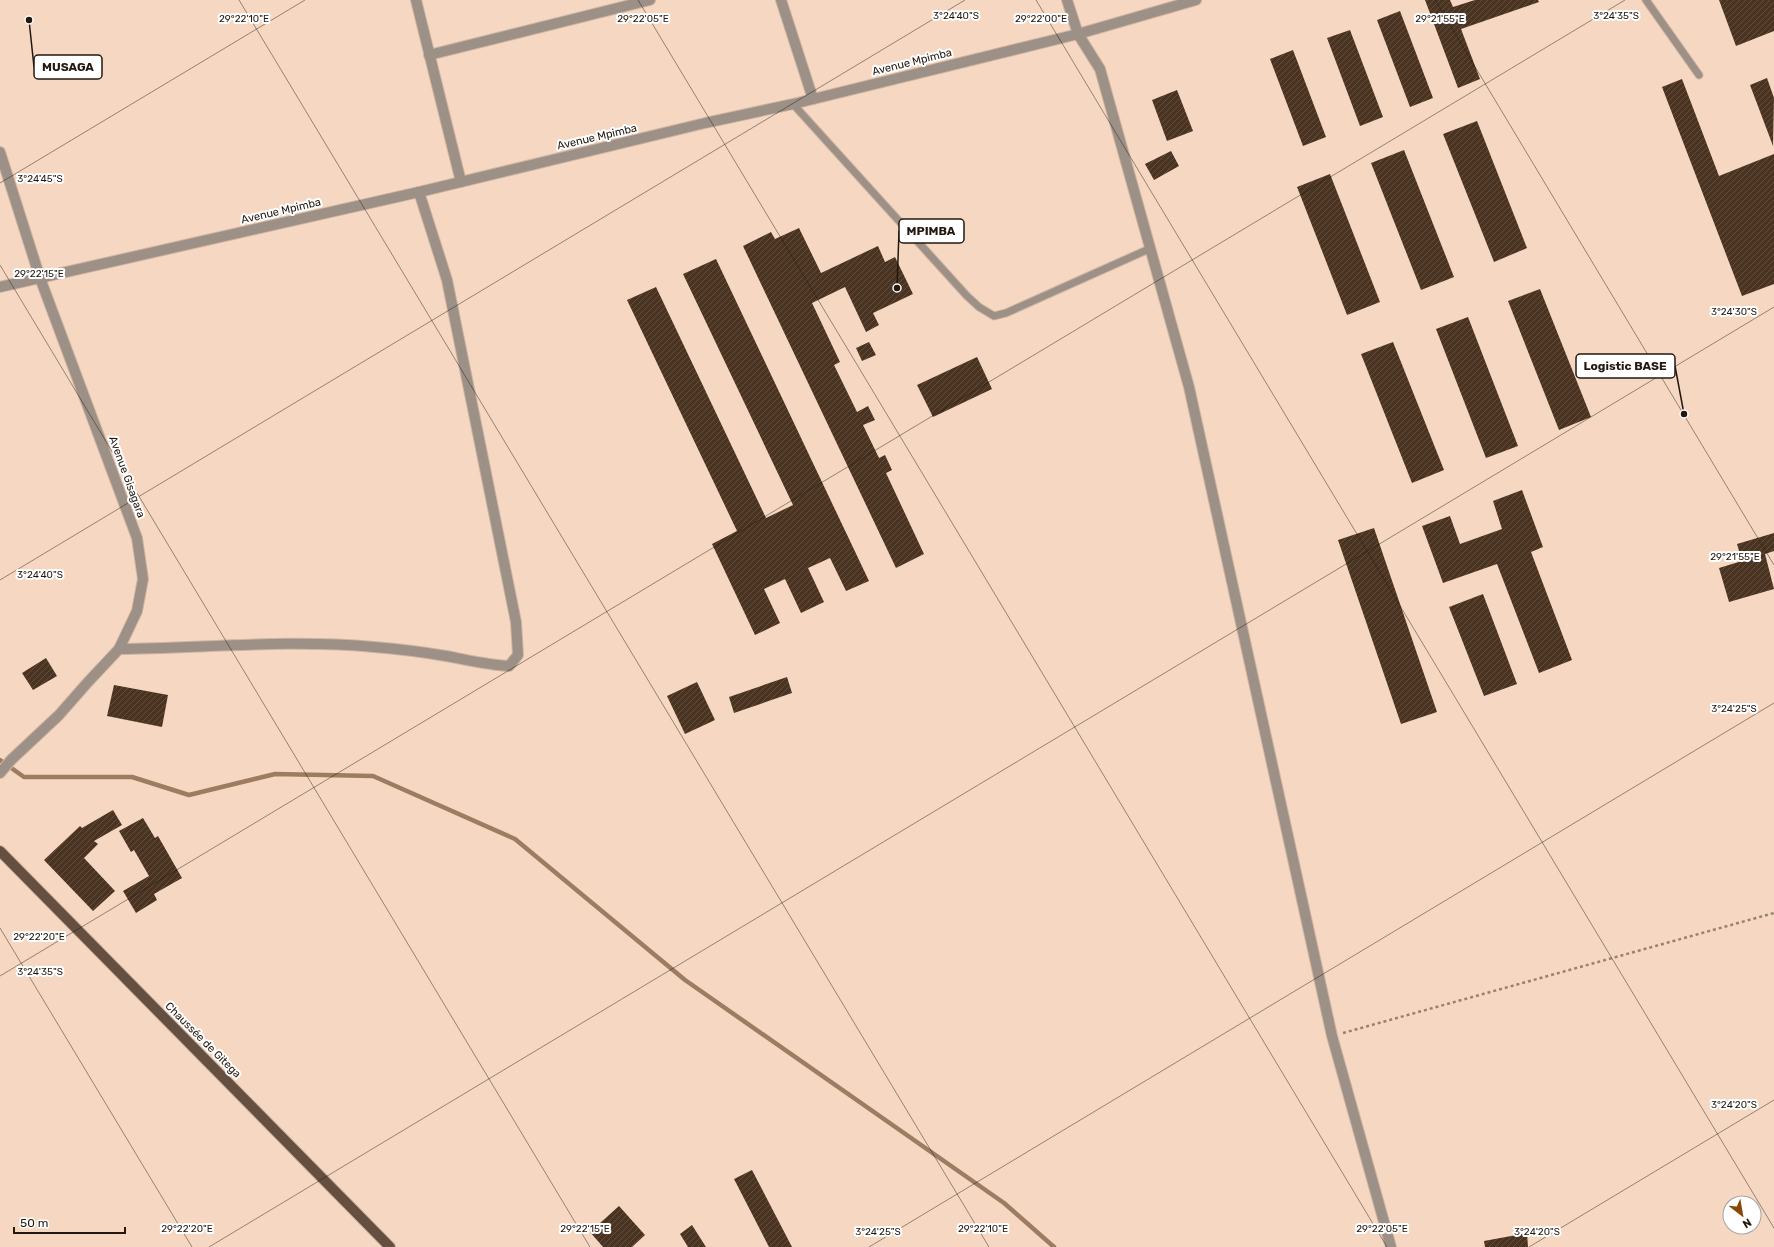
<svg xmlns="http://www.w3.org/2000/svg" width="1774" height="1247" viewBox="0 0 1774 1247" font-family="Rubik,sans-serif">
	<defs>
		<pattern id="building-hatch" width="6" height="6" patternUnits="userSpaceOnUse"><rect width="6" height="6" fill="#4a3321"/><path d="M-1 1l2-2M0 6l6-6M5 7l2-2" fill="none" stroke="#614e3f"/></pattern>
	</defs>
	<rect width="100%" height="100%" fill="#f6d8c2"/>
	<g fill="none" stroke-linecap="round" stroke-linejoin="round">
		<polyline stroke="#9d7c62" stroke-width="4.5" points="0,760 24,777 132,777 189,795 275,774 373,776 515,839 685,980 1004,1203 1054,1247"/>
	</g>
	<g fill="url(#building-hatch)">
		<polygon points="1425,0 1450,0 1453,7 1475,0 1538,0 1539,2 1461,29 1480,79 1458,88"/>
		<polygon points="1719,0 1774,0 1774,31 1736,46"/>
		<polygon points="1400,11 1433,98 1410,107 1377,20"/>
		<polygon points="1350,30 1383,117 1360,126 1327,38"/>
		<polygon points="1293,50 1326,137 1303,146 1270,59"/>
		<polygon points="1767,78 1774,98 1773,146 1750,85"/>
		<polygon points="1682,79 1719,176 1774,154 1774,284 1742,296 1662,87"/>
		<polygon points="1177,90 1193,131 1167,141 1152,100"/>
		<polygon points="1477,121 1527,248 1494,262 1443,134"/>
		<polygon points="1404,150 1454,277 1421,290 1371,163"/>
		<polygon points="1171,151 1179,166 1154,180 1145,164"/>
		<polygon points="1330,174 1380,302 1347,315 1297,187"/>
		<polygon points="799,228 821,273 878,246 885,262 895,257 913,294 873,313 879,325 866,332 845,287 812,303 840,362 834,365 857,412 868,406 875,420 863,425 879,458 885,455 892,470 886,473 924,554 896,568 743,246 771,232 775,239"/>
		<polygon points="716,259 869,581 846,591 830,558 808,568 824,602 801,613 785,579 764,589 780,623 755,635 712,544 737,531 627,300 656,287 766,518 793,505 683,274"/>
		<polygon points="1540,289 1591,417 1559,430 1508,301"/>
		<polygon points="1468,317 1518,446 1486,458 1436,329"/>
		<polygon points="869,342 876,355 862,361 856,348"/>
		<polygon points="1393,342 1444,470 1412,483 1361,354"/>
		<polygon points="977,357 992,389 933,417 917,385"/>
		<polygon points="1522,490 1543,547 1531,552 1572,660 1539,673 1497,564 1443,583 1422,526 1450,516 1460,544 1502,529 1493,501"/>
		<polygon points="1374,528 1437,712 1401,724 1338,540"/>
		<polygon points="1774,533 1774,551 1765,554 1774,589 1729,602 1719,568 1742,561 1737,544"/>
		<polygon points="1483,594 1517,684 1484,696 1449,607"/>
		<polygon points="46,658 57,676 33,690 22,673"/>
		<polygon points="787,677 792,693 734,713 729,697"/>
		<polygon points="697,682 715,720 685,734 667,696"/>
		<polygon points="114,685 168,695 162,727 107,716"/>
		<polygon points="113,810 122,825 94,841 98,844 84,858 115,891 93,911 44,860 80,826 82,828"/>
		<polygon points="143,818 155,838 158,836 182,878 154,894 157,900 136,913 123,891 149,876 134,850 131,852 119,831"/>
		<polygon points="752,1170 792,1247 769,1247 734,1179"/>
		<polygon points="619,1206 645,1235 632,1247 603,1247 590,1232"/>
		<polygon points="692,1225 706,1247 688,1247 680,1234"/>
		<polygon points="1527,1233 1528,1247 1485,1247 1484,1241"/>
	</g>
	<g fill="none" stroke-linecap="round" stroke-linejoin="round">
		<defs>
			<g id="service">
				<polyline points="1646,0 1699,75"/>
				<polyline points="793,104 967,296 979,307 994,316 1006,313 1149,249"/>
			</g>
			<g id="minor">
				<polyline points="416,0 461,182"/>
				<polyline points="781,0 813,99"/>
				<polyline points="1067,0 1078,34 1100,69 1189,387 1332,1036 1391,1247"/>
				<polyline points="429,55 650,0"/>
				<polyline points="0,152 40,278 137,538 143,579 137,611 119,649 88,682 59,715 11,760 0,773"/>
				<polyline points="0,287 419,192 705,123 793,104 1078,34 1196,0"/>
				<path d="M119 649C204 648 290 639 374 647 398 649 423 652 446 656 468 660 488 665 509 666L518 655 516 622 447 280 419 192"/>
			</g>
			<polyline id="primary" points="0,851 390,1247"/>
		</defs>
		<use href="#service" stroke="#d0b5a2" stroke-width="9"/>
		<use href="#minor" stroke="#d0b5a2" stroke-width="12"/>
		<use href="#primary" stroke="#d0b5a2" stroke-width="12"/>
		<polyline stroke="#978272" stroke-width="2.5" stroke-dasharray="3 3" stroke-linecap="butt" points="1343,1033 1774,913"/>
		<use href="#service" stroke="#9c9087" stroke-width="7"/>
		<use href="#minor" stroke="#9c9087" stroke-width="10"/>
		<use href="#primary" stroke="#644f40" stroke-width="10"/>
	</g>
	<path fill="none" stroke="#221810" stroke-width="1" stroke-opacity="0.45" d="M239 0 989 1247M638 0 1387 1247M1036 0 1774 1228M1435 0 1774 565M0 183 305 0M0 265 590 1247M0 580 965 0M0 928 192 1247M0 976 1625 0M209 1247 1774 307M869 1247 1774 703M1529 1247 1774 1100"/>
	<g text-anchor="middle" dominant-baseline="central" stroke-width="4" stroke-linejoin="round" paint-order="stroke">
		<g font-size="11" fill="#221810" stroke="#fff">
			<text transform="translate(912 62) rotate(-14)">Avenue Mpimba</text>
			<text transform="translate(597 137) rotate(-13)">Avenue Mpimba</text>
			<text transform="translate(281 211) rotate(-13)">Avenue Mpimba</text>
			<text transform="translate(127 477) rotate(70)">Avenue Gisagara</text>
			<text transform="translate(203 1040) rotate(45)">Chaussée de Gitega</text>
		</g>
	</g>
	<g font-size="10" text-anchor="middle" fill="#221810" stroke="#fff" stroke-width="4" stroke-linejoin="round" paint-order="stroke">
		<text x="956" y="19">3°24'40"S</text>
		<text x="1616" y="19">3°24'35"S</text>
		<text x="244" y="22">29°22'10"E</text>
		<text x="643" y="22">29°22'05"E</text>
		<text x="1041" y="22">29°22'00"E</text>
		<text x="1440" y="22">29°21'55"E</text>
		<text x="40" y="182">3°24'45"S</text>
		<text x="39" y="277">29°22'15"E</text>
		<text x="1734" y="315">3°24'30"S</text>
		<text x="1735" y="560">29°21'55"E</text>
		<text x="40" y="578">3°24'40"S</text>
		<text x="1734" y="712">3°24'25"S</text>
		<text x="39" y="940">29°22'20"E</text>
		<text x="40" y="975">3°24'35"S</text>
		<text x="1734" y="1108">3°24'20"S</text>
		<text x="187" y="1232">29°22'20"E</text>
		<text x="585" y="1232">29°22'15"E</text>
		<text x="983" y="1232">29°22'10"E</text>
		<text x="1382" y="1232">29°22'05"E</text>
		<text x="878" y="1235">3°24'25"S</text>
		<text x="1537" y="1235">3°24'20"S</text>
	</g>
	<path fill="none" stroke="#221810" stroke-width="1.5" d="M29 20L34 67M897 288L899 231M1684 414L1675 366"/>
	<g fill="#221810" stroke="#fff" stroke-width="1.5">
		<circle cx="29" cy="20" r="4"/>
		<circle cx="897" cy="288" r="4"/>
		<circle cx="1684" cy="414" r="4"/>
	</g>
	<g fill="#fff" stroke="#221810" stroke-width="1.5">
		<rect x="34" y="55" width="68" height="24" rx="4"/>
		<rect x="899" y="219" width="65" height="24" rx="4"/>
		<rect x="1576" y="354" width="99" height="24" rx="4"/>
	</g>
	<g font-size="12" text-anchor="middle" font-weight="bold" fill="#221810">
		<text x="68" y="71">MUSAGA</text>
		<text x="931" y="235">MPIMBA</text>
		<text x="1625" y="370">Logistic BASE</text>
	</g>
	<g transform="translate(1742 1215) rotate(149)"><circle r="19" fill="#ffffff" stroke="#a7a39f"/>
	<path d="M0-3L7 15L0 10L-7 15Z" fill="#874909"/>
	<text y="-6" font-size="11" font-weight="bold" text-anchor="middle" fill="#221810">N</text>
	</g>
	<path d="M14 1227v6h111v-6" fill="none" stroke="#221810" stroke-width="2"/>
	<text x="20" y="1227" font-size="12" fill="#221810" stroke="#ffffff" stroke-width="3" paint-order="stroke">50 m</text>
</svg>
